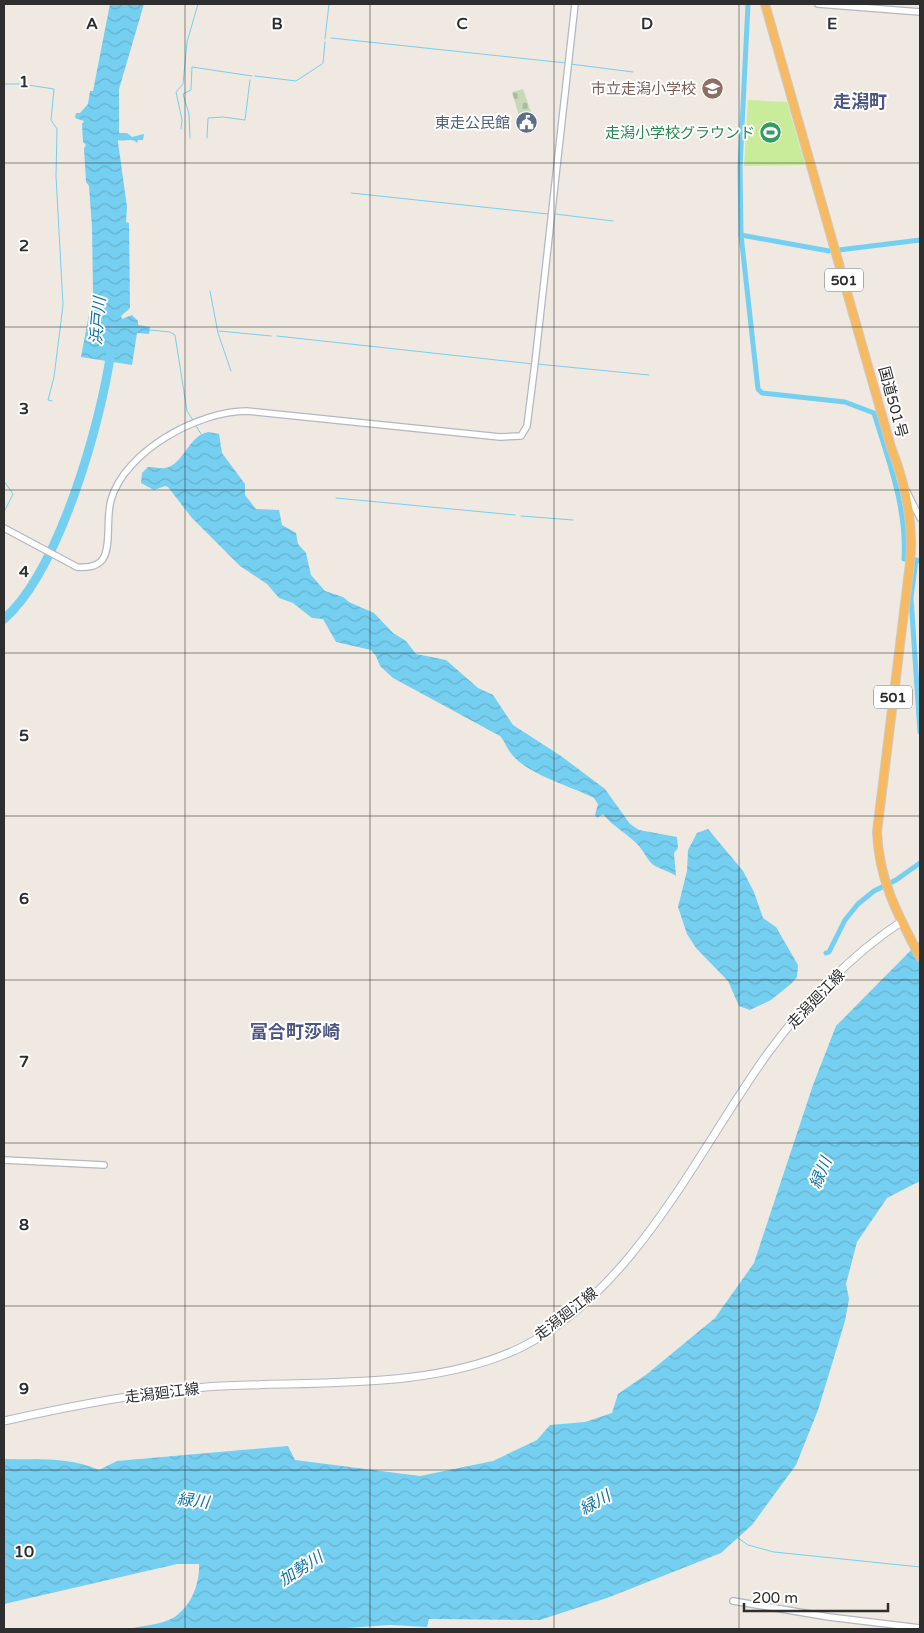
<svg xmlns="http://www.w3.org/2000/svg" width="924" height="1633" viewBox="0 0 924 1633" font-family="'Varela Round','Noto Sans JP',sans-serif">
	<defs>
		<pattern id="cemetery-stones" width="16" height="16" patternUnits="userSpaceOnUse" patternTransform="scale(1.25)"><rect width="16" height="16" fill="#c8d9b8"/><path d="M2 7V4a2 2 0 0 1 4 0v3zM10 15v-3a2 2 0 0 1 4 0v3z" fill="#acbb9e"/></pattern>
		<pattern id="water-waves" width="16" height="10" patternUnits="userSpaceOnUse" patternTransform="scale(1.25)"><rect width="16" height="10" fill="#75cff0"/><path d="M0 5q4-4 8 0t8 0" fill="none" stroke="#66b2ce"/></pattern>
	</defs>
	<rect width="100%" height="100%" fill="#efe9e1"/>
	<polygon fill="url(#cemetery-stones)" points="523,89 531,112 519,116 512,92"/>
	<polygon fill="#c9ec9a" points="748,100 787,102 805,165 744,166"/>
	<g fill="url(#water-waves)">
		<path d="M110 4H144L119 89V133H127L132 137 144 134 143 140H138L137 143C132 137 125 142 118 140V142L127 207 126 222 129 223 130 308 121 316 122 319 132 315 138 321V325L150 327 149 334 137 333 132 365 81 357 93 293 92 227 89 186 86 182 84 148 86 145 83 142 82 124 84 121 75 118 76 113H80L88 104 90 91H93Z"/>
		<path d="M208 432 219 434 222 453 245 484V495L256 509 279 510 282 525 296 533 298 544 306 553 311 575 325 591 343 597 349 602 374 613 393 633 406 641 416 654 446 660 478 688 493 695 513 725 561 756 605 789 630 824 639 830 677 837 678 848 674 853 676 876C669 871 662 870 655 866 648 862 644 851 638 845 627 833 613 827 603 814L597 818 595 815 598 804 594 798C571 786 525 774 510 752 506 747 505 741 500 736L393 678 380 666 376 656 371 650 336 642 323 619 312 618 293 603 279 598 267 584 240 566 192 518 168 487 165 486 154 490 141 483 142 473 148 467C157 466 164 472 174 464 187 454 191 436 208 432Z"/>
		<polygon points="708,829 743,871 754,892 763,918 776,927 798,965 797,977 792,983 771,1000 750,1010 739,1006 728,981 696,948 687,934 678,907 687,871 688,850 697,833"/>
		<path d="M920 941V1181L887 1198 857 1242 846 1284 849 1299 845 1321 818 1410 796 1465 752 1525 721 1553 607 1598 540 1620 429 1619 427 1627 390 1625 332 1629H127C140 1626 161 1625 173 1618 191 1607 200 1584 199 1564H177L4 1604V1459C36 1460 69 1456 99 1470L117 1461 288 1446 295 1460 420 1476 493 1461 537 1440 550 1425 585 1422 612 1413 618 1394 647 1374 715 1318 754 1263 813 1085 836 1026Z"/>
	</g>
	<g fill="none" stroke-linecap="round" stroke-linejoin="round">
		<g stroke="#75cff0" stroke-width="1">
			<polyline points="331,38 566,63"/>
			<polyline points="325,39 329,4"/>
			<polyline points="323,63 325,42"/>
			<polyline points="570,64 633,72"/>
			<polyline points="255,76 296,81 322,64"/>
			<polyline points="4,84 21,84 54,89 51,120 57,129 56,176 63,305 54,377 48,400 52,401"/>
			<polyline points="181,129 182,120 176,92 183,84 187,42 198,4"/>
			<polyline points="190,138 189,114 183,94 191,90 192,67 252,76"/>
			<polyline points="207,138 208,118 223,117 245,120 250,80"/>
			<polyline points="351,193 548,214"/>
			<polyline points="555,214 613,221"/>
			<polyline points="210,291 218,333 231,371"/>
			<polyline points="150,330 170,332 175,335 187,411 193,420"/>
			<polyline points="219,331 271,336"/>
			<polyline points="277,336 533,364"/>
			<polyline points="537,364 649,375"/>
			<polyline points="196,426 201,434"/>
			<polyline points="4,481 13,494 4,512"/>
			<polyline points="336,498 515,515"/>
			<polyline points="521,516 573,520"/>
			<polyline points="738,1538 748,1545 774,1552 920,1567"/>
		</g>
		<g stroke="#75cff0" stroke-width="5">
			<path d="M748 4 740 167 741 235 758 389 762 393 845 402 874 413C889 462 907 508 904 559L920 561"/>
			<polyline points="741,235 829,251"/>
			<polyline points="839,250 920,240"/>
			<polyline points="916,560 911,598 920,732"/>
			<polyline points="826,953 829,952 845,920 858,904 874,891 896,880 920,863"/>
		</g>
		<path stroke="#75cff0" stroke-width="9" d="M4 619C59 571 101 423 111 351"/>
		<defs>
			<g id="tertiary">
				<polyline points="818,4 920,12"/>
				<polyline points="907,492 920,518"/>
				<path d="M4 528 77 567C88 568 99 567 104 557 111 543 106 517 111 500 125 451 198 411 247 411L500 437 521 436 527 426 535 363 575 4"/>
				<polyline points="4,1160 104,1165"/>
				<polyline points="733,1601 829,1617 920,1628"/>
			</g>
			<path id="secondary" d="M4 1421C70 1406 137 1393 206 1387 306 1380 430 1392 522 1347 636 1289 696 1153 768 1053 803 1005 852 954 901 922"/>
			<path id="trunk" d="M765 4 891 447C906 485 914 523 910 563L877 832C879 881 898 915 920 957"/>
		</defs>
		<use href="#tertiary" stroke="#b4b7c1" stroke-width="8"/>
		<use href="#secondary" stroke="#b4b7c1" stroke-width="9"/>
		<use href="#trunk" stroke="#c9c9c9" stroke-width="10"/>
		<use href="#tertiary" stroke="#fff" stroke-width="5.5"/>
		<use href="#secondary" stroke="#fff" stroke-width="7"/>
		<use href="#trunk" stroke="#f8ba60" stroke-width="8"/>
	</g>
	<path fill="none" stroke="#2e2e2e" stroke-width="1" stroke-opacity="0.55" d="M185 4V1629M370 4V1629M554 4V1629M739 4V1629M4 163H920M4 327H920M4 490H920M4 653H920M4 816H920M4 980H920M4 1143H920M4 1306H920M4 1470H920"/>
	<defs>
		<symbol id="school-disc" viewBox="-11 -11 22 22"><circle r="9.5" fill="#8d6e63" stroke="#fff"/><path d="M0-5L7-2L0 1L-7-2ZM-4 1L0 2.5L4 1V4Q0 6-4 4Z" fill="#fff"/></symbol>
		<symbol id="civic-disc" viewBox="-11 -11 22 22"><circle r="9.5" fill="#5c6f8a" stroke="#fff"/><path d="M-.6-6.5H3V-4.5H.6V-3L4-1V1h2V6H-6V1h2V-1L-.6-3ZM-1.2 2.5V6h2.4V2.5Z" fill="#fff"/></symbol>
		<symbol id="stadium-disc" viewBox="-11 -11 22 22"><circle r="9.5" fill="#2e9e5b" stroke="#fff"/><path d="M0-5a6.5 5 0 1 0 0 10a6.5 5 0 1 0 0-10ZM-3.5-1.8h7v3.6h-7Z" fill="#fff"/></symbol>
	</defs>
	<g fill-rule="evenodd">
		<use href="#school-disc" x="700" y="76" width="25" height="25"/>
		<use href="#civic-disc" x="514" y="110" width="25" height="25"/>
		<use href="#stadium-disc" x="758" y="120" width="25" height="25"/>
	</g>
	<g text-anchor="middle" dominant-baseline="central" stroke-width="4" stroke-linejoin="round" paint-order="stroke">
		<g fill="#fff" stroke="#6d6d6d" stroke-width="1">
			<rect x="825" y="268.5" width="38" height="23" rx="4"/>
			<rect x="874" y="685.5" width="38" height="23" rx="4"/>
		</g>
		<g font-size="14" font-weight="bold" fill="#2e2e2e">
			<text x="844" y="280">501</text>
			<text x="893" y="697">501</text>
		</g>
		<g font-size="15" fill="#785e54" stroke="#fff" text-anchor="end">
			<text x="696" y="89">市立走潟小学校</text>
		</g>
		<g font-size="15" fill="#4e5e75" stroke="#fff" text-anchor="end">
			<text x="510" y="123">東走公民館</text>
		</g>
		<g font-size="15" fill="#27864d" stroke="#fff" text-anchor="end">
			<text x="755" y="133">走潟小学校グラウンド</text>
		</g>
		<g font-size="15" fill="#2e2e2e" stroke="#fff">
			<text transform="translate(893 402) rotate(75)">国道501号</text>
			<text transform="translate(816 999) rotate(-46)">走潟廻江線</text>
			<text transform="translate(566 1314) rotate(-38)">走潟廻江線</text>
			<text transform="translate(162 1393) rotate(-7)">走潟廻江線</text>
		</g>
		<g font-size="16" font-style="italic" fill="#0d6fa3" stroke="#fff">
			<text transform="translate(98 321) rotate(-85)">浜戸川</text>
			<text transform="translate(821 1173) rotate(-67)">緑川</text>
			<text transform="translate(193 1501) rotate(7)">緑川</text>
			<text transform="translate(595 1503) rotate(-29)">緑川</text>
			<text transform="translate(301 1569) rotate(-33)">加勢川</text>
		</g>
		<g font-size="18" font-weight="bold" fill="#4d5680" stroke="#fff">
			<text x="860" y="102">走潟町</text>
			<text x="295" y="1032">富合町莎崎</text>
		</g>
	</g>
	<g font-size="16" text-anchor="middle" font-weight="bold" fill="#2e2e2e" stroke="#fff" stroke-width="4" stroke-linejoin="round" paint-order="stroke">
		<text x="92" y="29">A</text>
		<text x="277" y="29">B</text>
		<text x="462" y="29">C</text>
		<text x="647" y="29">D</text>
		<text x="832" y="29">E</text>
		<text x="24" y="87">1</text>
		<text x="24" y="251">2</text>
		<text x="24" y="414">3</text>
		<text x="24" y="577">4</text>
		<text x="24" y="741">5</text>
		<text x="24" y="904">6</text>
		<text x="24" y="1067">7</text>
		<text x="24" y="1230">8</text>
		<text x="24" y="1394">9</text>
		<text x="24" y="1557">10</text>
	</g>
	<rect width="924" height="1633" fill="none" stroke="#2e2e2e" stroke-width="10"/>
	<path d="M744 1603v8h144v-8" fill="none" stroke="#2e2e2e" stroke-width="2.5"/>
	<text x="752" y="1603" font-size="15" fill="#2e2e2e" stroke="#ffffff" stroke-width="4" paint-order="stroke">200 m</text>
</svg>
